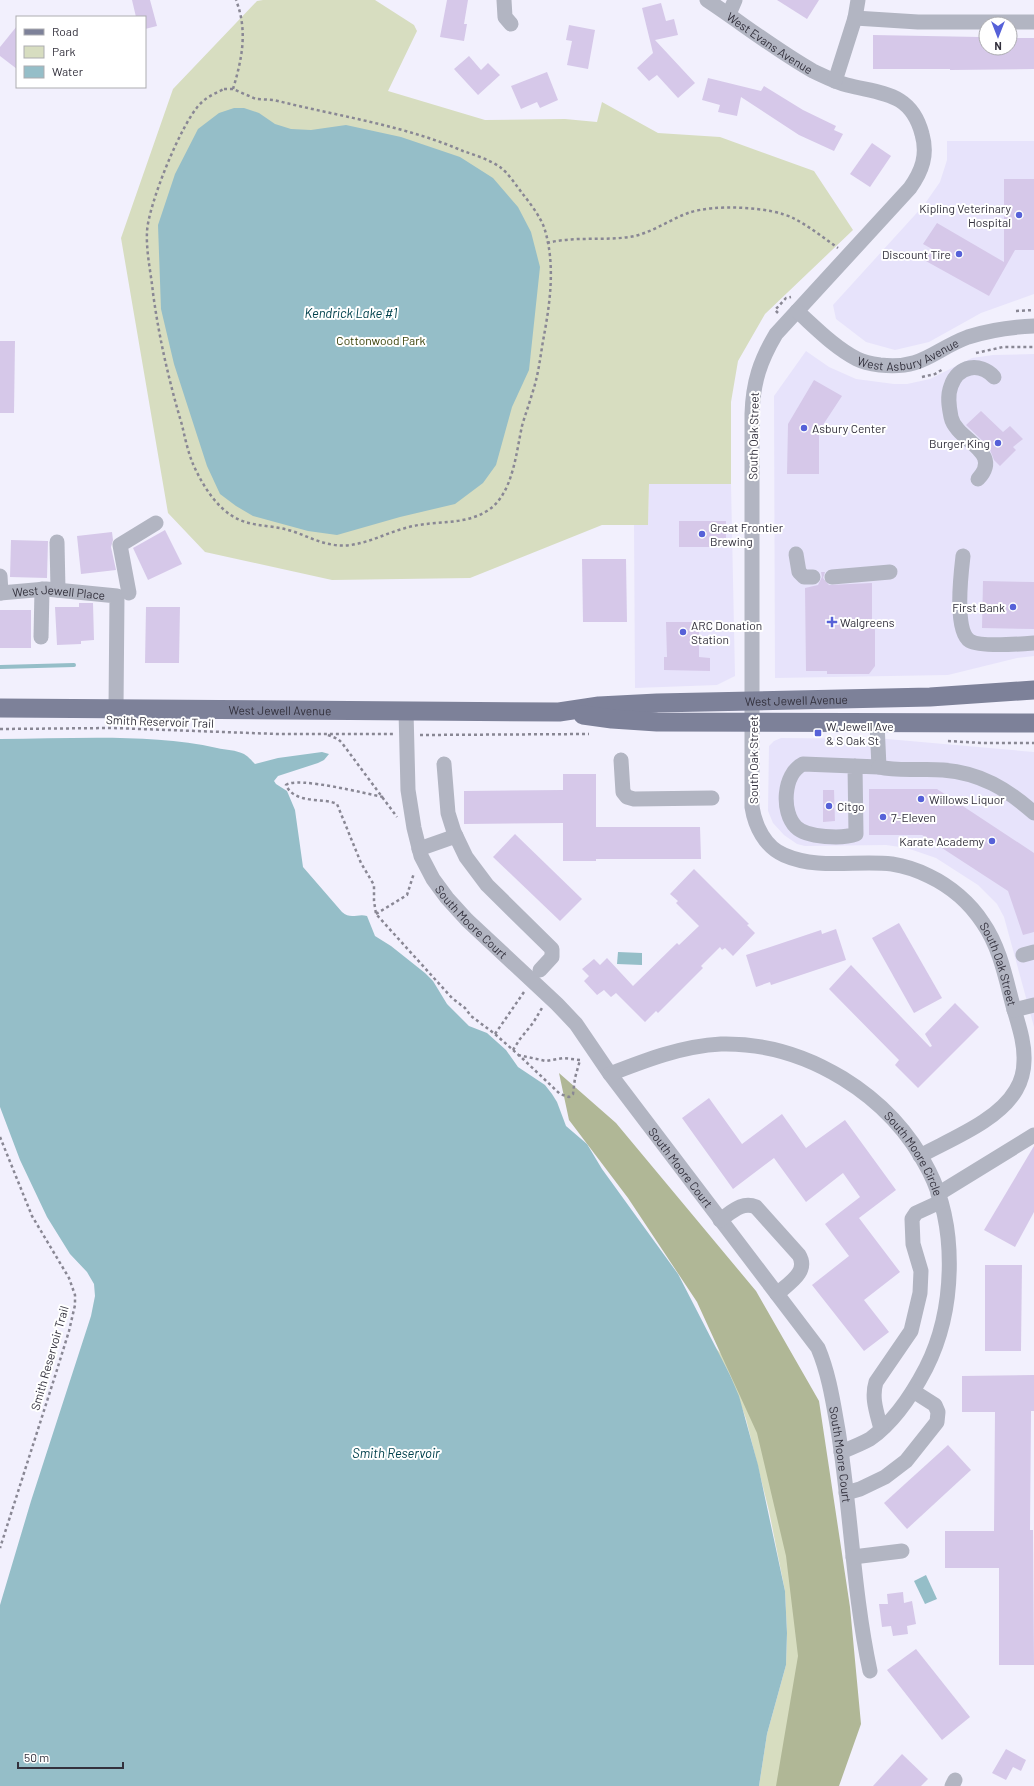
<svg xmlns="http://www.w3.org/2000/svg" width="1034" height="1786" viewBox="0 0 1034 1786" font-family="Barlow,sans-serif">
	<rect width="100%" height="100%" fill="#f2f0fd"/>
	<g fill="#e7e3fb">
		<polygon points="947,141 1034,141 1034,294 981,313 929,342 895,350 866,342 836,319 833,305 924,205 940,182 947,160"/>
		<polygon points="806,351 829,367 856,379 894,384 907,384 930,379 972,358 993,355 1034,354 1034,656 1017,658 948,675 775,678 774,396"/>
		<polygon points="649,484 731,484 735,676 717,685 635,688 634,525 648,525"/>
		<polygon points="781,738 887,739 1034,752 1034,1027 1004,917 997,904 978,885 936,858 907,848 886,845 805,846 797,844 784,835 773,823 768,811 769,746 774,741"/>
	</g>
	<g fill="#d7ddc0">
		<polygon points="263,0 375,0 414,25 417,31 388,91 485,120 565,119 597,122 602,102 658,133 720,137 814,171 853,230 765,314 738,361 731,402 731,484 649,484 648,525 602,525 470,578 332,580 205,552 168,513 121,238 173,89 257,1"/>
		<polygon points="714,1346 747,1383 804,1623 779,1786 759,1786 767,1734 786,1665 787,1633 785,1591 769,1511 746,1419 730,1375"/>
	</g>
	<polygon fill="#b0b796" points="559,1073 616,1123 756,1291 819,1401 850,1607 861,1724 839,1786 776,1786 798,1656 786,1556 757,1433 697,1302 628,1198 569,1120"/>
	<g fill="#95bec8">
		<polygon points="234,108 244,108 259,113 275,124 291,129 311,130 346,125 401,137 460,157 493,178 518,207 531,232 540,267 529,370 512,407 496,465 483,483 455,504 400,517 337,535 308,531 253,516 236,506 220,494 207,466 174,364 161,309 158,225 175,174 198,129 219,113"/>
		<path d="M0 739C70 739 149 733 217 748 226 750 236 750 244 754 249 757 251 760 255 764L278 758 322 752 329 754 324 760 318 763 278 776 274 781 276 784 287 791 295 810 303 867 342 912C351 920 358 913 367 916L375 936 391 946 425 973 433 981 447 1004 469 1026 487 1033 506 1050 518 1067 545 1085 552 1094 557 1102 566 1126 587 1144 602 1169 678 1274 730 1375 739 1396 758 1465 785 1591 787 1633 786 1665 767 1734 759 1786H0V1605L31 1501 91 1316 95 1296 94 1284 87 1272 70 1254 47 1217 20 1160 0 1107Z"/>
		<polygon points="618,952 642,953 642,965 617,964"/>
		<polygon points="926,1575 937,1599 925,1604 914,1581"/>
	</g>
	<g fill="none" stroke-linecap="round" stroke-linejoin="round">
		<polyline stroke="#95bec8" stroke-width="4" points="0,667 74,665"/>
	</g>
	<g fill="#d6c8e9">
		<polygon points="132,0 150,0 157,26 145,29 145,17 136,17"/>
		<polygon points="447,0 468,0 464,24 467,24 464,41 440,37"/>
		<polygon points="777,0 819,0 807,19"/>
		<polygon points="661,3 666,21 674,19 678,35 655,40 695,83 678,98 657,75 649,81 637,68 653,53 642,8"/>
		<polygon points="569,25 595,30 588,69 567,65 572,41 566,40"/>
		<polygon points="17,26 17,69 0,56 0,47"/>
		<polygon points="873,35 980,37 986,38 986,48 1010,48 1010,38 1034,38 1034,69 950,70 950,69 873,69"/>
		<polygon points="469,56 481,70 488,63 500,75 478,95 454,69"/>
		<polygon points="547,72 558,100 540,108 537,102 521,109 511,86"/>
		<polygon points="708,78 761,91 764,86 803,110 836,126 834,130 843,134 834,151 799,135 741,97 737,116 718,112 720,105 702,100"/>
		<polygon points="872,143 891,156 870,187 850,174"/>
		<polygon points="1004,179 1034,179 1034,250 1015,250 989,296 924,260 932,249 923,244 937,223 1004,262"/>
		<polygon points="0,341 15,341 14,413 0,413"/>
		<polygon points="814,380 842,396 819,431 819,474 787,474 788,424"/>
		<polygon points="981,411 1003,432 1010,426 1023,439 1013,447 1016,450 1000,466 994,460 989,447 966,425"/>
		<rect x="679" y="521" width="47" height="26"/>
		<polygon points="165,530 182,564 148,580 133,548"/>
		<polygon points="112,532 113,540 111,547 116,570 81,574 77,536"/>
		<polygon points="11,540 48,541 47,578 10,577"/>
		<polygon points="582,559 626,559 627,622 583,622"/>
		<polygon points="821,572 825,572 823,578 829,585 872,583 872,625 875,625 875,666 869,674 827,674 827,671 806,671 805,588 818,585 822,577"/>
		<polygon points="983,581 1034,582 1034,629 982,628"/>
		<polygon points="79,603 93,603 94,640 81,641 81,644 57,645 55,607 79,607"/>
		<polygon points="146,607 180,607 179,663 145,663"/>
		<rect x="0" y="610" width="31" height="38"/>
		<polygon points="666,622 699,622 699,657 710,658 710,671 664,670 664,657 667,657"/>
		<polygon points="563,774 596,774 596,827 700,827 701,859 596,859 596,861 563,861 563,823 464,824 464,791 563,790"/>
		<polygon points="869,789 937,789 1034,853 1034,932 1023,935 1008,891 922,835 869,835"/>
		<polygon points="823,790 834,790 835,821 823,822"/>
		<polygon points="515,834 582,899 560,921 493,857"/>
		<polygon points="694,869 749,924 747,925 755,933 733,956 725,948 722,950 720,947 701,966 703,968 658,1013 656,1011 645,1022 616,993 611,997 604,990 597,995 584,981 589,976 582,969 594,959 600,965 607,958 633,986 677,943 679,945 699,926 676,903 678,901 670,894"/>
		<polygon points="899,923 942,998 914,1013 872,938"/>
		<polygon points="836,929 846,960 771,985 770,982 756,987 746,955 821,930 822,934"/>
		<polygon points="851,965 930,1047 932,1046 925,1034 955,1003 979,1027 918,1088 895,1065 899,1060 829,989"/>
		<polygon points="709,1098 742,1144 782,1114 806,1148 845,1120 896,1190 859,1218 900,1272 864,1300 889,1332 864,1351 812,1285 849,1256 825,1224 860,1197 843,1173 806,1202 774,1158 733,1189 682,1118"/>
		<polygon points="1034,1146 1034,1212 1015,1247 984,1230"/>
		<polygon points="985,1265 1022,1265 1021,1351 985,1351"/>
		<polygon points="1034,1375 1034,1411 1031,1411 1030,1530 1033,1530 1034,1665 999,1665 999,1568 945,1568 945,1531 994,1531 995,1412 962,1412 962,1376"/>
		<polygon points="948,1445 971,1470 907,1529 884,1503"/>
		<polygon points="903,1592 904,1603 912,1601 916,1624 907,1626 908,1634 893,1636 891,1626 882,1627 879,1604 888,1604 887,1594"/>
		<polygon points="916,1649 970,1717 942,1740 887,1670"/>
		<polygon points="1006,1749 1026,1760 1021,1771 1013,1767 1006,1780 992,1773"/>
		<polygon points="902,1754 928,1779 921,1786 873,1786"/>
	</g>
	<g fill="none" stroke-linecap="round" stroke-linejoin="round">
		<g stroke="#898794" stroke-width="2.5" stroke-dasharray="3 3" stroke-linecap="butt">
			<path d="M224 89H233L256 99 274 100C337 116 403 125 463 151 475 155 490 160 500 167 508 173 516 185 522 193 530 203 539 215 544 227 556 264 550 304 543 341 540 359 538 377 532 394 529 405 525 415 522 426 516 453 513 495 487 511 462 526 436 520 409 527 389 532 371 542 351 545 329 548 312 538 292 531 266 523 245 529 223 509 210 497 200 480 193 464 188 452 185 438 182 425 169 381 159 338 153 293 151 273 146 252 147 232 148 205 182 121 201 103 208 96 216 93 224 89Z"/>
			<path d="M233 89C242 59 248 31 236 0"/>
			<path d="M547 243C574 236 602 241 629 237 650 234 667 221 688 213 713 204 771 206 795 219 810 227 824 238 838 248"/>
			<polyline points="1016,311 1034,310"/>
			<polyline points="778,313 775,310 786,298 791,297"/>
			<polyline points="976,353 1003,347 1034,347"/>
			<polyline points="922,377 935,374 943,369"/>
			<polyline points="0,729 113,728 278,734 393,734"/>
			<polyline points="328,735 338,739 342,743 397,817"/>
			<polyline points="420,735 589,734"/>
			<polyline points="948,741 982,743 1034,743"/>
			<path d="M383 797C368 794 296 776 286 785 295 805 323 797 337 804L361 863 374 885V901L376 914 452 998 465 1008 471 1016 495 1034 523 1059 560 1094 569 1097 573 1094 575 1078 580 1060"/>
			<polyline points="376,914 407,895 414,873"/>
			<polyline points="495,1034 524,992"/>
			<polyline points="513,1050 520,1039 533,1023 542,1008"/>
			<polyline points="518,1055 546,1061 563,1058 580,1060"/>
			<polyline points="0,1137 32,1216 69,1278 75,1295 75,1305 69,1331 56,1373 0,1548"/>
		</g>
		<g stroke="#b2b5c2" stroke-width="15">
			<polyline points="504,0 505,17 511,24"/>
			<path id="s1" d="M707 0C743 24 776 50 813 71 824 76 835 82 847 85 882 94 911 92 922 134 928 155 922 171 910 188L776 334C760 361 753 382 752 414V807C755 826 765 847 784 855 818 870 856 860 892 864 905 866 917 870 929 876 950 886 970 903 983 923 999 946 1005 975 1012 1002 1017 1021 1025 1041 1024 1061 1024 1070 1021 1082 1016 1090 998 1121 951 1139 920 1156"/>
			<polyline points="729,14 735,0"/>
			<polyline points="855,18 918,22 1034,22"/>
			<polyline points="835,81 855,18 858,0"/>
			<path id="s2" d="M797 311C816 328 834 347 857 359 863 362 873 364 880 365 923 370 933 350 968 337 990 330 1011 327 1034 326"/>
			<path d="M978 479C1004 451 956 441 951 417 949 407 947 396 951 386 958 365 980 362 994 377"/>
			<polyline points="57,542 58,590"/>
			<polyline points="796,554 799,572 804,577 813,577"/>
			<path d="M963 556C961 573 954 631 970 641 980 647 1021 644 1034 643"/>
			<polyline points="0,576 1,593"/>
			<polyline points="832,577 890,572"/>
			<path id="s3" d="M0 593 46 589 117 596 116 708"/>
			<polyline points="129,593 120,545 156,523"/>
			<polyline points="41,637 42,589"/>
			<path id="s4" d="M406 711 408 790 414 828 421 856 433 879 447 898 467 920 557 1004 576 1024 610 1074 818 1348C829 1374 833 1402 838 1430 851 1510 853 1592 870 1671"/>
			<polyline points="621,760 623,792 627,797 634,799 712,798"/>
			<polyline points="444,764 448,813 454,832 466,857 487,885 552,949 552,957 540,970"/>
			<path d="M855 766 856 834C843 839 807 838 796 827 781 812 783 774 803 764L879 767 877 723"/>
			<path d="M879 767C900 772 922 768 943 770 981 773 1007 789 1034 813"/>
			<polyline points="419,849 456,836"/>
			<polyline points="1023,955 1034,952"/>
			<polyline points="1014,1010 1034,1005"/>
			<path id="s5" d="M610 1074C646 1060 682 1046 721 1044 806 1042 891 1095 929 1171 958 1228 955 1311 926 1368 913 1393 894 1422 870 1439 861 1444 851 1448 841 1452"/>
			<polyline points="938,1194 1034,1135"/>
			<path d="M720 1220C732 1212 742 1201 756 1207L799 1255C809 1272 789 1283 777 1294"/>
			<path d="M881 1429C877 1413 871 1398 876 1382L911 1331 920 1293 921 1271 913 1244 912 1219 916 1213 940 1202"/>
			<polyline points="846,1493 860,1489 885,1477 906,1461 937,1422 938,1412 935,1405 913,1391"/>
			<polyline points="853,1557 902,1551"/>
			<polyline points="952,1786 955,1780"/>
		</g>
		<g stroke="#7d8199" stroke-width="19">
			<path id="s6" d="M0 708 559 712 599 706 657 703 930 697 1034 690"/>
			<polyline points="583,715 612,719 657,722 1034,723"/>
		</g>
	</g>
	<g fill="#5661d8" stroke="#fff" stroke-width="1.5">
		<circle cx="1019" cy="215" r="4"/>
		<circle cx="959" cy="254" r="4"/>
		<circle cx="804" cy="428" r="4"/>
		<circle cx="998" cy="443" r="4"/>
		<circle cx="702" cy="534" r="4"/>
		<circle cx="1013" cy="607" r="4"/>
		<path d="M830 616h4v4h4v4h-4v4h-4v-4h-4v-4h4z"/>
		<circle cx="683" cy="632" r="4"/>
		<rect x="814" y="729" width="8" height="8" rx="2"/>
		<circle cx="921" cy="799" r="4"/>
		<circle cx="829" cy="806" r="4"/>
		<circle cx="883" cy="817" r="4"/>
		<circle cx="992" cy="841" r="4"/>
	</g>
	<g text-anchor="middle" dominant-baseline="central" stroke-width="4" stroke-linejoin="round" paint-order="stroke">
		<g font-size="12" fill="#33313d" stroke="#fff">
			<text stroke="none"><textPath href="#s1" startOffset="76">West Evans Avenue</textPath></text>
			<text stroke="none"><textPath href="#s2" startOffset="131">West Asbury Avenue</textPath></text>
			<text transform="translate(753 436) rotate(-89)">South Oak Street</text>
			<text stroke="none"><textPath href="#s3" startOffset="59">West Jewell Place</textPath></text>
			<text stroke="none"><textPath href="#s6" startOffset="797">West Jewell Avenue</textPath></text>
			<text stroke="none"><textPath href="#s6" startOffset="280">West Jewell Avenue</textPath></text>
			<text transform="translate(160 721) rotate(2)">Smith Reservoir Trail</text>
			<text transform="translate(753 760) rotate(-90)">South Oak Street</text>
			<text stroke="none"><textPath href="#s4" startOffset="230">South Moore Court</textPath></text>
			<text stroke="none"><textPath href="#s1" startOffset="1319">South Oak Street</textPath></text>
			<text stroke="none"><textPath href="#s5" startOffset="349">South Moore Circle</textPath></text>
			<text stroke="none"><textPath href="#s4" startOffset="554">South Moore Court</textPath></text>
			<text transform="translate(49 1358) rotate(-74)">Smith Reservoir Trail</text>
			<text stroke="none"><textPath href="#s4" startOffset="890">South Moore Court</textPath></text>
		</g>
		<g font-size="12" fill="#33313d" stroke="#fff" text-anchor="start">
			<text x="1011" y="208" text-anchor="end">Kipling Veterinary<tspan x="1011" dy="14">Hospital</tspan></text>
			<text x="951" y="254" text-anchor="end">Discount Tire</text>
			<text x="812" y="428">Asbury Center</text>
			<text x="990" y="443" text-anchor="end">Burger King</text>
			<text x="710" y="527">Great Frontier<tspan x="710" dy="14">Brewing</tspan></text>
			<text x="1005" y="607" text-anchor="end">First Bank</text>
			<text x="840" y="622">Walgreens</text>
			<text x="691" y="625">ARC Donation<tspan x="691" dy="14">Station</tspan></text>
			<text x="826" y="726">W Jewell Ave<tspan x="826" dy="14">&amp; S Oak St</tspan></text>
			<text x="929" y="799">Willows Liquor</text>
			<text x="837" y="806">Citgo</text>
			<text x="891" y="817">7-Eleven</text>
			<text x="984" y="841" text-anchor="end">Karate Academy</text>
		</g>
		<g font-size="12" fill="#383f05" stroke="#fff">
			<text x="381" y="340">Cottonwood Park</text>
		</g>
		<g font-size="13" font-style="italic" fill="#00404c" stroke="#fff">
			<text x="351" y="313">Kendrick Lake #1</text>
			<text x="396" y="1453">Smith Reservoir</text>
		</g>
	</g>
	<rect x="16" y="16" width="130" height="72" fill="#ffffff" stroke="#adadb1"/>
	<rect x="24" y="29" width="20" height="6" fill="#7d8199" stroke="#adadb1"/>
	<text x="52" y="36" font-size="12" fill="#33313d">Road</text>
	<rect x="24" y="46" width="20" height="12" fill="#d7ddc0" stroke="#adadb1"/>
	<text x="52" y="56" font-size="12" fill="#33313d">Park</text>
	<rect x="24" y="66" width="20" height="12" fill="#95bec8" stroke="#adadb1"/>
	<text x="52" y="76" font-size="12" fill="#33313d">Water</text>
	<g transform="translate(998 36) rotate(180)"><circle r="19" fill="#ffffff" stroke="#adadb1"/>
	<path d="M0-3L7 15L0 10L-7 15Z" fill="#5661d8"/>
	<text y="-6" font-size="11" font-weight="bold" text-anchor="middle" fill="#33313d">N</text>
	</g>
	<path d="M18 1762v6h105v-6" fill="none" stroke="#33313d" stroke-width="2"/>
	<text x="24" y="1762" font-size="12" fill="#33313d" stroke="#ffffff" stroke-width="3" paint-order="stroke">50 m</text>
</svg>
